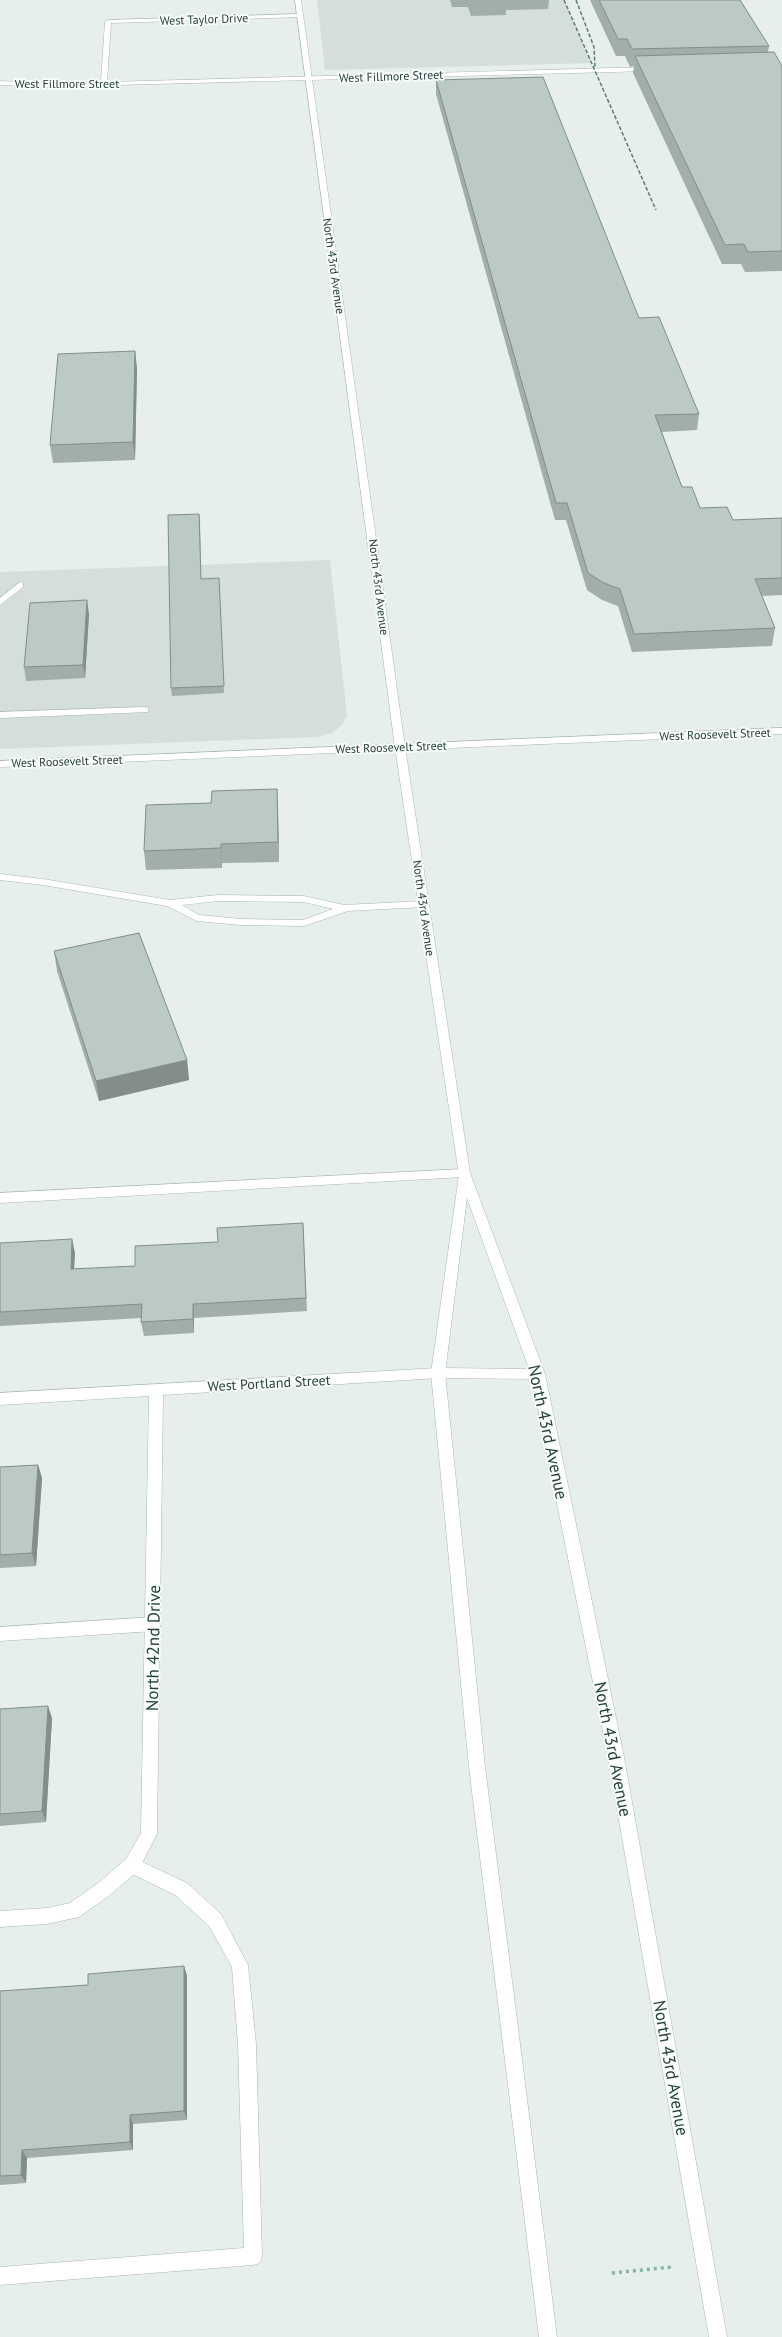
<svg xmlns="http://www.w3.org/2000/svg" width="782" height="2337" viewBox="0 0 782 2337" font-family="'PT Sans',sans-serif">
	<rect width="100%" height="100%" fill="#e6efeb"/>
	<g fill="#d4dfda">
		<polygon points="317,0 564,0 591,63 325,70"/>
		<polygon points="330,560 347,716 342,725 332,733 317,737 0,749 0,572"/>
	</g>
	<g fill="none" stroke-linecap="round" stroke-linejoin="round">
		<defs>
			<g id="service">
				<polygon points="20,582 23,583 23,587 0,605 0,598"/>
				<polygon points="145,707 148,708 148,712 0,718 0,712"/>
				<path d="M0 874 43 879 170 900 218 895 304 896 344 905 423 901 428 904 423 907 348 911 304 926 241 925 197 921 167 906 43 885 0 880ZM218 901 304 902 333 909 303 920 241 919 199 915 182 905Z"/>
				<polygon points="464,1169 470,1173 464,1177 0,1203 0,1193"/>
				<polygon points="154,1617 159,1619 161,1624 159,1629 154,1631 0,1641 0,1627"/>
				<polygon points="132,1857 187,1883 221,1914 248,1965 256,2044 262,2256 260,2263 253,2265 0,2285 0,2267 244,2248 238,2044 232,1967 209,1926 175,1895 126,1871 124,1865 126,1859"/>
			</g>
			<g id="minor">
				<polygon points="300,14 302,17 111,23 107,82 649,67 652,69 649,71 42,87 0,85 0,81 42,83 101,82 105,22 108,20"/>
				<polygon points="438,1368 538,1369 543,1370 545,1374 543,1378 538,1379 438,1378 163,1395 157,1834 138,1871 110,1895 79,1917 47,1924 0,1927 0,1911 47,1908 70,1903 98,1883 126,1859 141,1833 149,1396 0,1405 0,1393"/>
			</g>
			<polygon id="tertiary" points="782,728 782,734 0,767 0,761"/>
			<polygon id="secondary" points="295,0 301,0 405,747 470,1173 545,1374 624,1757 727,2337 709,2337 608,1757 531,1374 467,1198 445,1373 485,1767 557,2337 539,2337 469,1767 431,1373 459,1175 395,747"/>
		</defs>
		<use href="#service" stroke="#a8b8b2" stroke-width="1"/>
		<use href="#minor" stroke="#a8b8b2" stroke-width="1"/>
		<use href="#tertiary" stroke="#a8b8b2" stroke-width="1"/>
		<use href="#secondary" stroke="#a4bbb3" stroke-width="1"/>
		<polyline stroke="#86b3a5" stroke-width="3.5" stroke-dasharray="3 4" stroke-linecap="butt" points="612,2273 672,2267"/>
		<use href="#service" fill="#fff" fill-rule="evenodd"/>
		<use href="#minor" fill="#fff" fill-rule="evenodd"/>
		<use href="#tertiary" fill="#fff" fill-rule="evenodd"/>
		<use href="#secondary" fill="#fff" fill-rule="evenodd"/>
		<g stroke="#5f7d75" stroke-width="1.5" stroke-dasharray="4 2" stroke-linecap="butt">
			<polyline points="564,0 656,210"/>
			<polyline points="576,0 594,47 595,68"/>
		</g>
	</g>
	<g fill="#a1aea9">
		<polygon points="450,0 549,0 548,9 506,10 506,15 471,16 468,7 452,7"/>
		<polygon points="590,0 740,0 769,46 768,52 782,66 782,271 745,272 741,264 722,264 633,73 634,66 630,67 625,56 616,56"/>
		<polygon points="436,80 639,318 699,414 697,430 662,432 682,487 700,508 733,520 782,518 782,595 762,596 775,628 772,646 632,652 618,606 602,600 587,590 566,520 555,520 436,94"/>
		<polygon points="135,351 137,369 135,460 53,463 50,445"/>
		<polygon points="199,514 201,579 219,586 224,693 172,696 171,688"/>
		<polygon points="89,614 85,678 26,681 24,667"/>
		<polygon points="277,789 279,862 222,863 222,868 146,870 144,851 211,803"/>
		<polygon points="54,951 187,1060 189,1080 99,1101 57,971"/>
		<polygon points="303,1223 307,1311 194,1318 194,1333 144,1336 141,1322 141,1318 0,1326 0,1243 75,1253 74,1269 135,1266 218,1242"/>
		<polygon points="38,1465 42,1478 36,1566 0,1568 0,1467"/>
		<polygon points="0,1709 52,1718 46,1822 0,1826"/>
		<polygon points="184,1966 187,1976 187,2120 133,2124 133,2150 27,2158 26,2183 0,2185 0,1991 88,1985"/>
	</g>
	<g fill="#838d89">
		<polygon points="135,351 137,369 135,460 133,442"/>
		<polygon points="199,514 200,521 201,586 201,579"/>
		<polygon points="87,600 89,614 85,678 83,665"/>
		<polygon points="277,789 278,808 279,862 278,842"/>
		<polygon points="221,844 222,863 222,868 221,848"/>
		<polygon points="187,1060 189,1080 99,1101 96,1081"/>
		<polygon points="72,1239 75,1253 73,1283 71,1269"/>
		<polygon points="193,1304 194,1318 194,1333 193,1319"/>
		<polygon points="38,1465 42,1478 36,1566 32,1553"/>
		<polygon points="48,1706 52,1718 46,1822 42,1811"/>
		<polygon points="184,1966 187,1976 187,2120 184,2111"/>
		<polygon points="130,2115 133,2124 133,2150 130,2142"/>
		<polygon points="22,2150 27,2158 26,2183 21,2175"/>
	</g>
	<g fill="#bbcac4" stroke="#838d89">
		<polygon points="599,0 740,0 769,46 632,49 627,39 618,39"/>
		<polygon points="774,52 782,66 782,251 748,252 744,244 725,245 635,56"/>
		<polygon points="543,77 639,318 659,317 699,414 655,415 682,487 692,487 700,508 727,507 733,520 782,518 782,578 755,579 775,628 634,634 620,589 604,583 588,573 567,503 556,503 436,80"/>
		<polygon points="135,351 133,442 50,445 58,354"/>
		<polygon points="199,514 201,579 219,578 224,686 171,688 168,515"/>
		<polygon points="87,600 83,665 24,667 30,603"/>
		<polygon points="277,789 278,842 221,844 221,848 144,851 146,805 211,803 212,791"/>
		<polygon points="139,933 187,1060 96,1081 54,951"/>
		<polygon points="303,1223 306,1298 193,1304 193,1319 141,1322 142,1304 0,1312 0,1243 72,1239 71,1269 135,1266 135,1246 218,1242 217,1228"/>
		<polygon points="38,1465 32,1553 0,1555 0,1467"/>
		<polygon points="48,1706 42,1811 0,1814 0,1709"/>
		<polygon points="184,1966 184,2111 130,2115 130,2142 22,2150 21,2175 0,2176 0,1991 88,1985 88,1974"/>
	</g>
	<g text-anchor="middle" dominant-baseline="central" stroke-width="4" stroke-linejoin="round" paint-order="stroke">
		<g font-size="12" fill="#24423a" stroke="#f7fbf9">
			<text transform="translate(204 19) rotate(-2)">West Taylor Drive</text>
			<text transform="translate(391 76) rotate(-2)">West Fillmore Street</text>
			<text x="67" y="83">West Fillmore Street</text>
			<text transform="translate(334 266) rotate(82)">North 43rd Avenue</text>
			<text transform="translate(379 587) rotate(83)">North 43rd Avenue</text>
			<text transform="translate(715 734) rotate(-2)">West Roosevelt Street</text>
			<text transform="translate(391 747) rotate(-2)">West Roosevelt Street</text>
			<text transform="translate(67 761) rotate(-2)">West Roosevelt Street</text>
			<text transform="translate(424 908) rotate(82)">North 43rd Avenue</text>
		</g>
		<g font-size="14" fill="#24423a" stroke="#f7fbf9">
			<text transform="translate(269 1383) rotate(-3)">West Portland Street</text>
		</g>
		<g font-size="17" fill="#24423a" stroke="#f7fbf9">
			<text transform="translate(548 1432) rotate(78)">North 43rd Avenue</text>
			<text transform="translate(153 1648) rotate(-89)">North 42nd Drive</text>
			<text transform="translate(613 1749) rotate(79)">North 43rd Avenue</text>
			<text transform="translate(671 2068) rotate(80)">North 43rd Avenue</text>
		</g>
	</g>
</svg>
